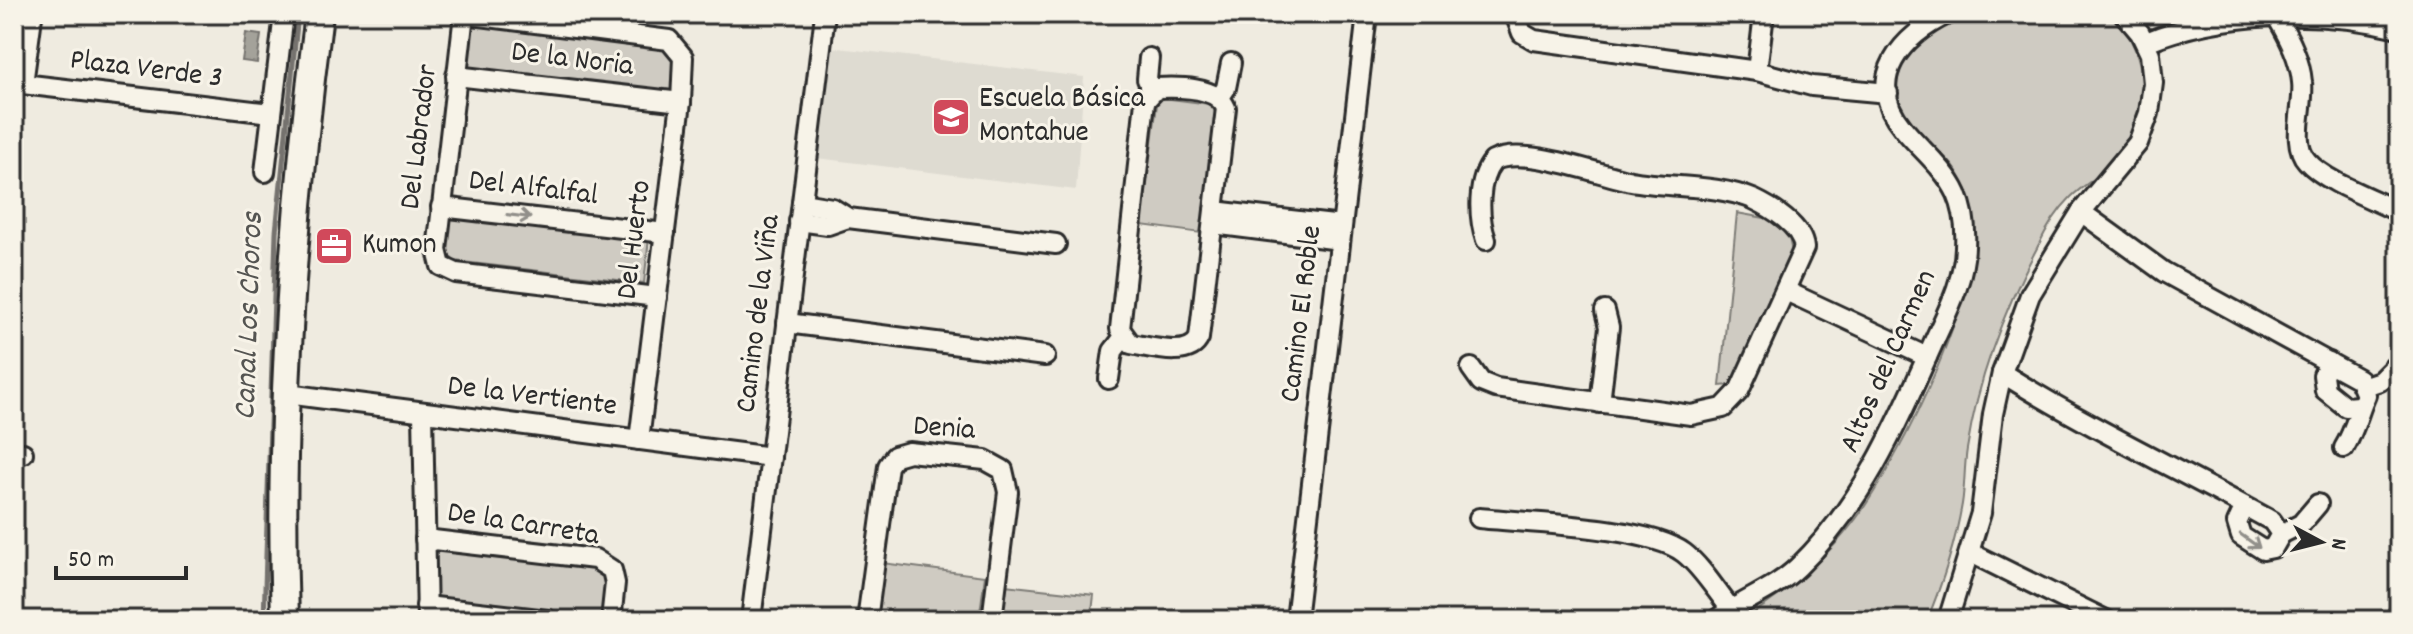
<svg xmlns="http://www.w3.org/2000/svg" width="2413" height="634" viewBox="0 0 2413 634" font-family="Dekko,sans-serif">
	<rect width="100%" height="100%" fill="#efebe0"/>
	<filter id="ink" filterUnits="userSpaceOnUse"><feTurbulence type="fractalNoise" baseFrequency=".0125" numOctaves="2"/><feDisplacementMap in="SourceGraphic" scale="16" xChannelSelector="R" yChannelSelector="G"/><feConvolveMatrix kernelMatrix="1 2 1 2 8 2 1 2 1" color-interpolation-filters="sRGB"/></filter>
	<g filter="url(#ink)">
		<polygon fill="#dedbd1" points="830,47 1084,77 1076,190 817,158"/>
		<g fill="#cfcbc2" stroke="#7d7b76" stroke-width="2">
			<polygon points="14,14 26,14 19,67 14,67"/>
			<path d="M1969 14H2110C2127 28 2138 50 2141 72 2145 105 2134 143 2109 167 2097 178 2082 186 2071 197 2058 210 2045 231 2037 248 2004 310 1978 379 1967 449 1964 467 1965 486 1962 504 1955 544 1943 582 1927 620H1743C1784 594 1822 563 1852 524 1898 465 1994 274 1970 200 1967 190 1961 176 1954 167 1936 145 1893 118 1897 85 1902 44 1933 28 1969 14Z"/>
			<polygon points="470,23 668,47 677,56 672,94 464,69"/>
			<polygon points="1163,98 1210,104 1216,113 1201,233 1141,225 1157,104"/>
			<polygon points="1737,213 1770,219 1788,233 1792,252 1781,289 1730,385 1720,386"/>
			<polygon points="449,215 649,238 644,283 454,261 445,251"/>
			<polygon points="435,547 594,565 605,572 604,620 436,599"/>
			<polygon points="882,563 985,576 979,620 875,620"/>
			<polygon points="1005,585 1094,595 1091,620 1001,620"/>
		</g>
		<polygon fill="#a4a29a" stroke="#74726e" stroke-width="2" points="246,33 261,35 257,63 242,61"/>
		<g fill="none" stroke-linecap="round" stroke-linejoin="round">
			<polyline stroke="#74726e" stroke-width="5" points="264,620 276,232 298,14"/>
			<defs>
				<g id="street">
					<polyline points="464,14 669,40 683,57 681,102 639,440"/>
					<polyline points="464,14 437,250 441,266 456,273 657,297"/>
					<polyline points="1515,14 1522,33 1534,40 1757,71 1812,86 1888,93"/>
					<path d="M2278 19C2289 38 2300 59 2302 82 2305 105 2290 143 2307 161 2325 182 2374 199 2399 212"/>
					<path d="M2146 42C2222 11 2319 9 2399 28"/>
					<polyline points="1149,58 1147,79 1152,90"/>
					<polyline points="1757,71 1764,14"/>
					<polyline points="456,76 681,102"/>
					<polyline points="14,83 271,113"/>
					<polyline points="23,84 32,17"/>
					<path d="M1157 88C1177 87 1217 86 1226 108L1199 338C1190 359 1150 347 1131 344L1120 329 1145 101Z"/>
					<polyline points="1220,97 1226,88 1231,63"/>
					<polyline points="265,172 284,14"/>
					<polyline points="14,177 15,177"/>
					<polyline points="802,203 832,208 848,218 1056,244"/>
					<polyline points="441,207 665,233"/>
					<polyline points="1214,211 1342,226"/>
					<path d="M2081 212 2164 272 2359 379 2366 395C2358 413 2355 430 2344 448"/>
					<polyline points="799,221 828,225 848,218"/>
					<polyline points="1213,224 1340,240"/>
					<polyline points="1786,291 1927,357"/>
					<polyline points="787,323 1045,356"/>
					<polyline points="2329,362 2323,375 2325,390 2346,407 2358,406"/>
					<path d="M1471 368 1481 382 1496 388 1691 415 1723 408 1739 391 1804 248C1802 226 1772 208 1753 199 1716 184 1670 188 1631 181 1600 175 1523 145 1493 161 1477 180 1478 217 1486 240"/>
					<path d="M2002 373C2089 428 2182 471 2272 521L2281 534 2273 548 2263 550 2241 536 2237 523 2245 506"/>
					<polyline points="1109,379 1113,351 1123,338"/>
					<polyline points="2365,386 2380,381 2394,367"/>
					<polyline points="287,394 771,457"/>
					<polyline points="1600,403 1609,327 1605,311"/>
					<polyline points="423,412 427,620"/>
					<polyline points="14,452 23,453"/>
					<path d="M1479 518C1527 523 1649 526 1684 553 1702 567 1716 591 1731 609"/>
					<polyline points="2281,534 2301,524 2318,504"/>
					<polyline points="425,539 595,559 612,570 615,583 611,620"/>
					<polyline points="1971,553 2106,620"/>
					<polyline points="426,606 548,620"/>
					<polyline points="751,620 825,14"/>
					<polyline points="867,620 888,466 895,456 909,452 985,460 1003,470 1008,492 992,620"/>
					<polyline points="1296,620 1367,14"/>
					<path d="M1716 620C1742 600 1774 590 1798 567 1864 503 1898 422 1935 339 1948 310 1964 280 1965 247 1966 230 1964 210 1957 194 1945 168 1920 149 1903 128 1862 79 1903 35 1948 14"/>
					<polyline points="1948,620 1981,513 1993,414 2002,373 2030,295 2081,212 2138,143 2149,113 2153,83 2150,54 2140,33 2124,14"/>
					<polyline points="2395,620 2399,613"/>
				</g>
				<path id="secondary" d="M285 620C278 418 293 214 319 14"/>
			</defs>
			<use href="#street" stroke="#2b2b2b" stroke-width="24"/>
			<use href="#secondary" stroke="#2b2b2b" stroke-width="32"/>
			<use href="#street" stroke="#f7f3e8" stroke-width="18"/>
			<use href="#secondary" stroke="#f7f3e8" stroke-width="26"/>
		</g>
		<defs><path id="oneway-shaft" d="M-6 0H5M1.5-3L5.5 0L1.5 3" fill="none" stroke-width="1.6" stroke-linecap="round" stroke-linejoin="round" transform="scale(2)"/></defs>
		<g stroke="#918f8a">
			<use href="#oneway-shaft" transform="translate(519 216) rotate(7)"/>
			<use href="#oneway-shaft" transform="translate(2250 541) rotate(36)"/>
		</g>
	</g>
	<defs>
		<symbol id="school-square" viewBox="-11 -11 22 22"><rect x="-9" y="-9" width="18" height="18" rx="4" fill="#d1495b" stroke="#f7f3e8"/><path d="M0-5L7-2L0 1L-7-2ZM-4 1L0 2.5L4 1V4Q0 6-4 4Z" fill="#fff"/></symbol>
		<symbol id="office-square" viewBox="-11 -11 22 22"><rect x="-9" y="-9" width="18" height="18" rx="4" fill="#d1495b" stroke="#f7f3e8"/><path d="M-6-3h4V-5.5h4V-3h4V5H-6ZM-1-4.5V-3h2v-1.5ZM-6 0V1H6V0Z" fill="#fff"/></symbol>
	</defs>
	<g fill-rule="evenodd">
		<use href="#school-square" x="929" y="95" width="44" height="44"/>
		<use href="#office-square" x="312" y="224" width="44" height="44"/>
	</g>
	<g text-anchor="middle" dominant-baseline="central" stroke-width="6" stroke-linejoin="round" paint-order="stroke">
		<g font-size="30" fill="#2b2b2b" stroke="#f7f3e8">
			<text transform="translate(572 61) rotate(7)">De la Noria</text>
			<text transform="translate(146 71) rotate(7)">Plaza Verde 3</text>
			<text transform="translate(421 137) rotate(-83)">Del Labrador</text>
			<text transform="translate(533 190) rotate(7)">Del Alfalfal</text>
			<text transform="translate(636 240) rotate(-83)">Del Huerto</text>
			<text transform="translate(760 314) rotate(-83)">Camino de la Viña</text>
			<text transform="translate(1303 314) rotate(-83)">Camino El Roble</text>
			<text transform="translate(1890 362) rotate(-66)">Altos del Carmen</text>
			<text transform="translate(532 398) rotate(7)">De la Vertiente</text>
			<text transform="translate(944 430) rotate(4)">Denia</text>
			<text transform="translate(523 526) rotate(9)">De la Carreta</text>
		</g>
		<g font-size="30" fill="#2b2b2b" stroke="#f7f3e8" text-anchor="start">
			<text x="979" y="100">Escuela Básica<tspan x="979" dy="34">Montahue</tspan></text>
			<text x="362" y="246">Kumon</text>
		</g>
		<g font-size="32" font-style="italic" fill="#555552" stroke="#f7f3e8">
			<text transform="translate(251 316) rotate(-88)">Canal Los Choros</text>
		</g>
	</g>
	<rect width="2413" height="634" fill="none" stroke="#f7f3e8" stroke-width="48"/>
	<rect x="24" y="24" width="2365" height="586" fill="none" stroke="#2b2b2b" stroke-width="3" filter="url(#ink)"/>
	<g transform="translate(2321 542) rotate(97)" stroke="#f7f3e8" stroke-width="6" paint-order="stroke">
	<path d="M0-6L14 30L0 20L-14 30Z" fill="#2b2b2b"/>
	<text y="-12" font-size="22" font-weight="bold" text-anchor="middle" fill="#2b2b2b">N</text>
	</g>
	<path d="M56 566v12h130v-12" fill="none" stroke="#2b2b2b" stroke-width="4"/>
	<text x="68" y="566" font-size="24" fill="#2b2b2b" stroke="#f7f3e8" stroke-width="6" paint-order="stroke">50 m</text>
</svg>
